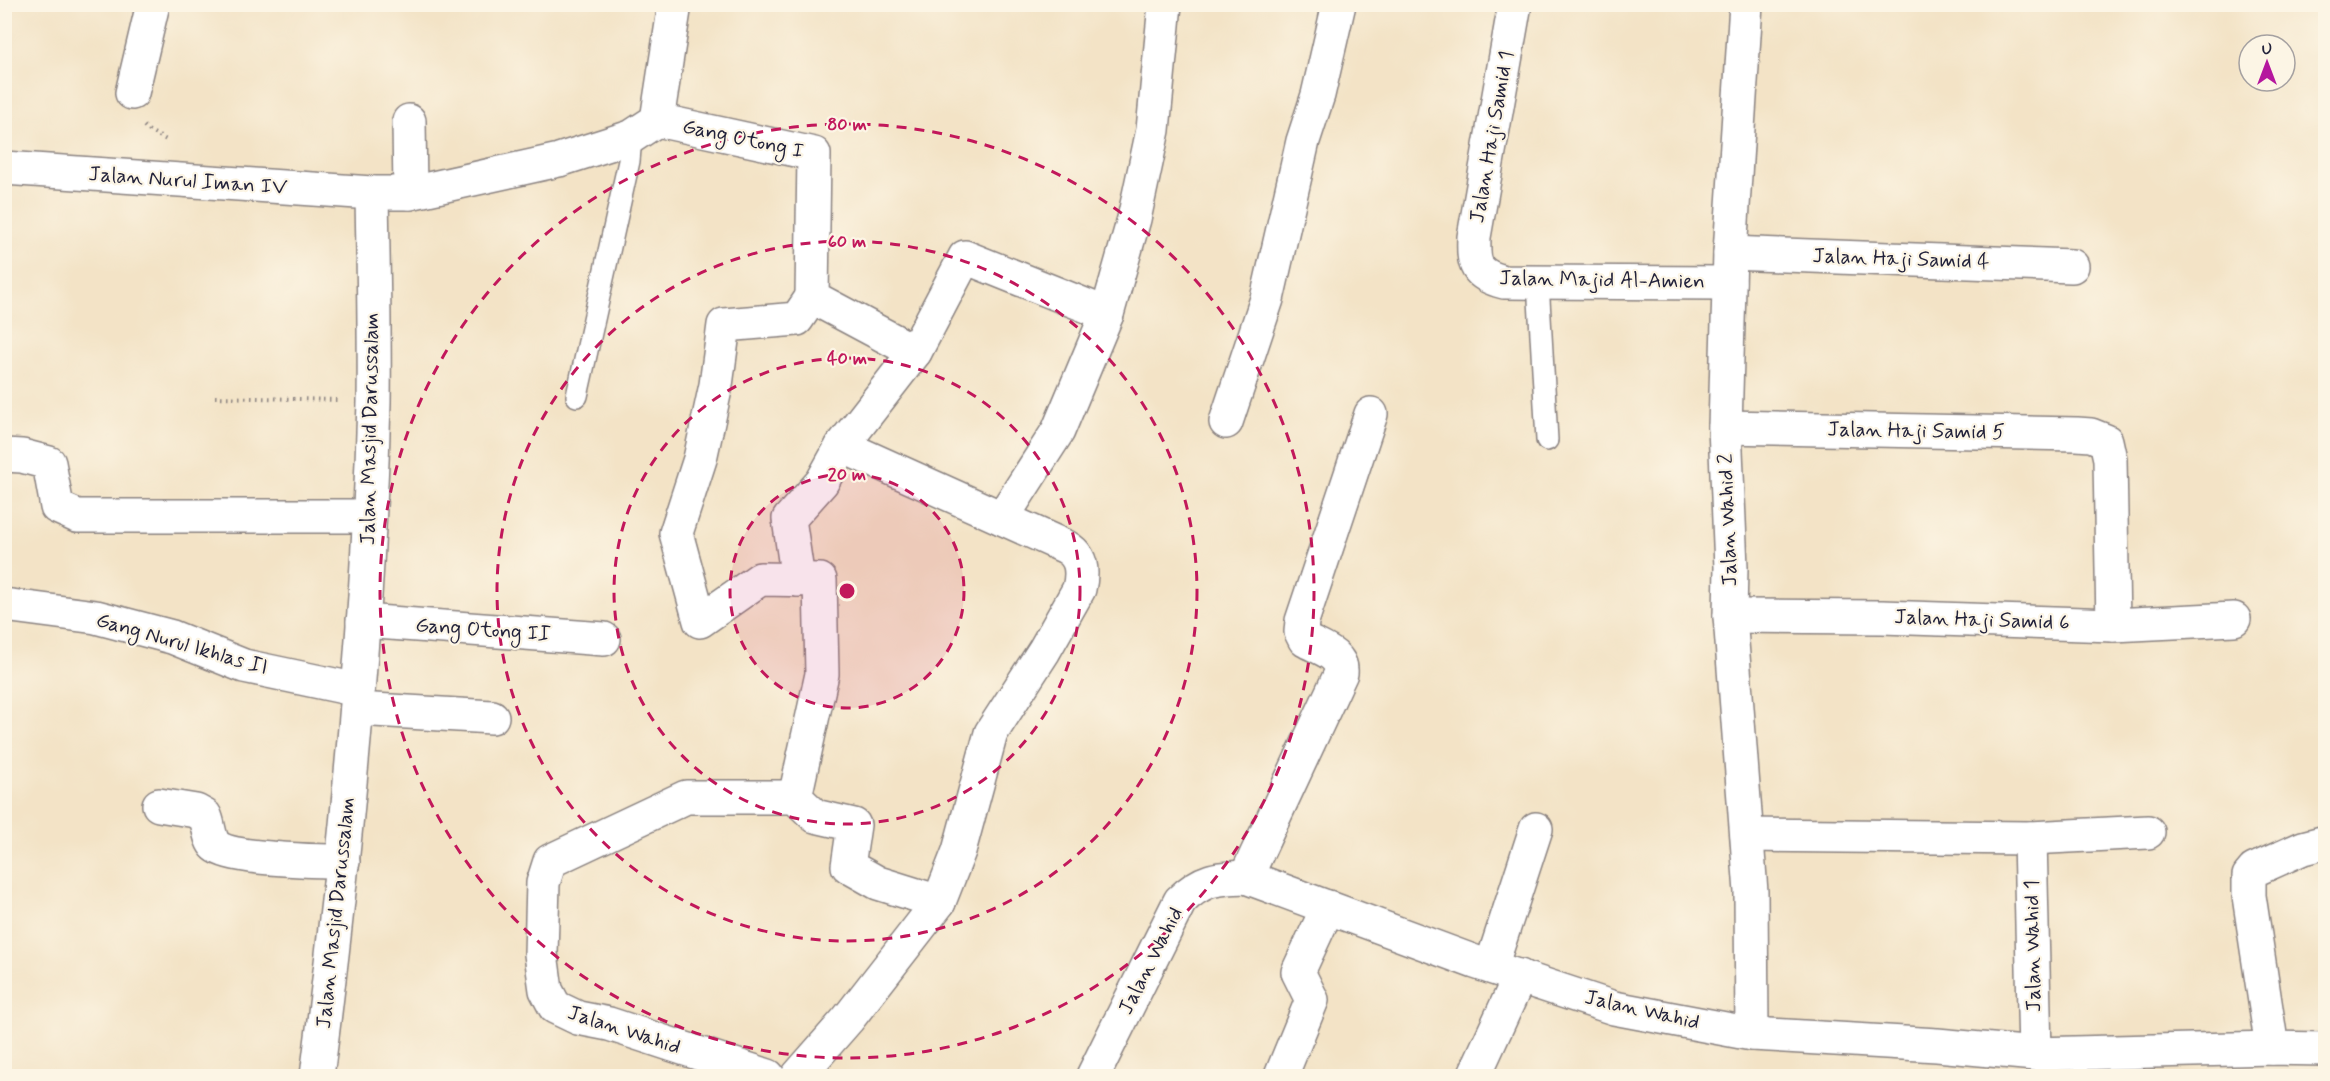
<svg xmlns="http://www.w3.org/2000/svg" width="2330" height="1081" viewBox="0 0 2330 1081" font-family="Mynerve,sans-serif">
	<rect width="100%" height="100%" fill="#fcf5e5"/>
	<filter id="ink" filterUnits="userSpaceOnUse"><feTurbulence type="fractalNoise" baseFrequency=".0167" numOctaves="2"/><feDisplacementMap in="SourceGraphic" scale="12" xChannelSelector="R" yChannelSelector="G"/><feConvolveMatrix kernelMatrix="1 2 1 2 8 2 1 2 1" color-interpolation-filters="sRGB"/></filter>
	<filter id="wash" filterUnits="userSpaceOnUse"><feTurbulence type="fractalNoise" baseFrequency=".008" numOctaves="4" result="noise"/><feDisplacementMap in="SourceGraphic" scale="24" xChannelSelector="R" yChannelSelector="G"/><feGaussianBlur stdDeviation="1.35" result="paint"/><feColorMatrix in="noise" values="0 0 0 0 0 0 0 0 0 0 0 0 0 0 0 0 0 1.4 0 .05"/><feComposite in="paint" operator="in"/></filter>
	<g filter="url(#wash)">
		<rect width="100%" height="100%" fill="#f3e3c6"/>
	</g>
	<g filter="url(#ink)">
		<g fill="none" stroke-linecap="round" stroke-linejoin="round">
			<defs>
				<g id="lane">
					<polyline points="1538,282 1547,440"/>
					<polyline points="577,396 629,161 631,137"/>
				</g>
				<g id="street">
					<path d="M1515 4 1474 237C1473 265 1475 274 1504 282L1729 283"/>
					<polyline points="1746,4 1730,253 1725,427 1731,567 1730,616 1751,892 1752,1034"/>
					<polyline points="132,93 153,4"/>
					<polyline points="657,120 814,154 812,297 915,352 965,257 1107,314"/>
					<polyline points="409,121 410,193"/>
					<polyline points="4,168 372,193 410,193 559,160 631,137 657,120 675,4"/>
					<polyline points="1730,253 2072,266"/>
					<polyline points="1226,422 1267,299 1303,141 1318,95 1339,4"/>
					<polyline points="1725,427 2077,434 2091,435 2106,441 2110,459 2113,625"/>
					<polyline points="4,455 22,456 49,463 57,507 77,516 369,516"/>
					<polyline points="1002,518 1058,431 1107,314 1134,219 1153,130 1165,4"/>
					<polyline points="798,580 789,519 822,482 842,446"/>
					<polyline points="4,605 96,617 172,637 244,666 358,690"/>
					<polyline points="1730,616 1882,617 2113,625 2234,619"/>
					<polyline points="363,621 604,639"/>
					<polyline points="357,709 492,717"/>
					<polyline points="795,797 822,674 820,580 760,579 700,621 676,533 700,459 716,385 724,325 797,319 812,297"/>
					<path d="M159 805 196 811 205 816C209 824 209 840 216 846 232 860 319 860 343 862"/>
					<polyline points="1747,835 2030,838 2148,832"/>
					<polyline points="2030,838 2035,1054"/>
					<path d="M1246 877 1341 673C1343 654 1319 648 1305 640L1301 632 1302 621 1371 414"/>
					<polyline points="1491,967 1536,829"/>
					<polyline points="2272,1048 2249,896 2249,876 2254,870 2303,848 2326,842"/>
					<path d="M317 1076C346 853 368 628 374 402 375 332 373 262 372 193"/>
					<polyline points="768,1076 609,1024 578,1018 555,1007 546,990 541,954 543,883 550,861 686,797 795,797 815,816 854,825 848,866 878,883 939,902"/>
					<path d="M798 1076 848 1019 939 902 959 851 991 733 1044 651 1079 589C1083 572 1082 556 1066 547L842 446 915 352"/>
					<path d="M1093 1076 1180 901C1202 879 1216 878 1246 877L1475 962 1614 1008 1752 1034 1937 1045 2035 1054 2272 1048 2326 1049"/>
					<polyline points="1281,1076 1312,1000 1298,972 1328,907"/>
					<polyline points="1474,1076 1520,976"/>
				</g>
			</defs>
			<use href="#lane" stroke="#8a8280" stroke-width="24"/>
			<use href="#street" stroke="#8a8280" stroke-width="36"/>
			<g stroke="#8a8280" stroke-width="4" stroke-dasharray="1.5 4.5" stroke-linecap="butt">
				<polyline points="144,126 148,130 168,141"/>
				<polyline points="215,397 337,400"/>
			</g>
			<use href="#lane" stroke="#fff" stroke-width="21"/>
			<use href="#street" stroke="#fff" stroke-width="33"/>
		</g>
	</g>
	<circle cx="847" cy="591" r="117" fill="#c2185b" fill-opacity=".12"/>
	<g fill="none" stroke="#c2185b" stroke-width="3" stroke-dasharray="10 8">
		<circle cx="847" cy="591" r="117"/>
		<circle cx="847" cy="591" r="233"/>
		<circle cx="847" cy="591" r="350"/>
		<circle cx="847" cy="591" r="467"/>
	</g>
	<g text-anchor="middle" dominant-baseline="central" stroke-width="4.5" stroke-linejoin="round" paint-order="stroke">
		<g font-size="21" fill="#22223b" stroke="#fcf5e5">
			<text transform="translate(1492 137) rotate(-80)">Jalan Haji Samid 1</text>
			<text transform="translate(743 139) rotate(12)">Gang Otong I</text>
			<text transform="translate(188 181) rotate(4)">Jalan Nurul Iman IV</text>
			<text transform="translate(1901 259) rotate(2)">Jalan Haji Samid 4</text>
			<text transform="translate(1602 280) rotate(1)">Jalan Majid Al-Amien</text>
			<text transform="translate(370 429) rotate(-89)">Jalan Masjid Darussalam</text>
			<text transform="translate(1916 431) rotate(1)">Jalan Haji Samid 5</text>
			<text transform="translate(1728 520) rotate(-92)">Jalan Wahid 2</text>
			<text transform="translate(1982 620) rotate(2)">Jalan Haji Samid 6</text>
			<text transform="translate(483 630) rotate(4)">Gang Otong II</text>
			<text transform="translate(182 644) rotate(16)">Gang Nurul Ikhlas II</text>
			<text transform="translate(336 913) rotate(-84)">Jalan Masjid Darussalam</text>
			<text transform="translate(2033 946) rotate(-91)">Jalan Wahid 1</text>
			<text transform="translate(1151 961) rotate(-63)">Jalan Wahid</text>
			<text transform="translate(1642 1010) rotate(13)">Jalan Wahid</text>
			<text transform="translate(624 1030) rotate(18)">Jalan Wahid</text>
		</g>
	</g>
	<circle cx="847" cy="591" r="9" fill="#c2185b" stroke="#fcf5e5" stroke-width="3"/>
	<g font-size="18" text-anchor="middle" font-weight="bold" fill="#c2185b" stroke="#fcf5e5" stroke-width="4.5" stroke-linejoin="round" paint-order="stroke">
		<text x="847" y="130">80 m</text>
		<text x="847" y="247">60 m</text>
		<text x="847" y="364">40 m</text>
		<text x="847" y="480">20 m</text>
	</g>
	<rect width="2330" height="1081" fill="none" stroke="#fcf5e5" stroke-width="24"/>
	<g transform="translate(2267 63)"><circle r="28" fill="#fcf5e5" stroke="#a5a1a1" stroke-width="1.5"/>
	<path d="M0-4.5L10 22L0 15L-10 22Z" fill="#b5179e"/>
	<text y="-9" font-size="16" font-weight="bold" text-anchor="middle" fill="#22223b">U</text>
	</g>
</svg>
